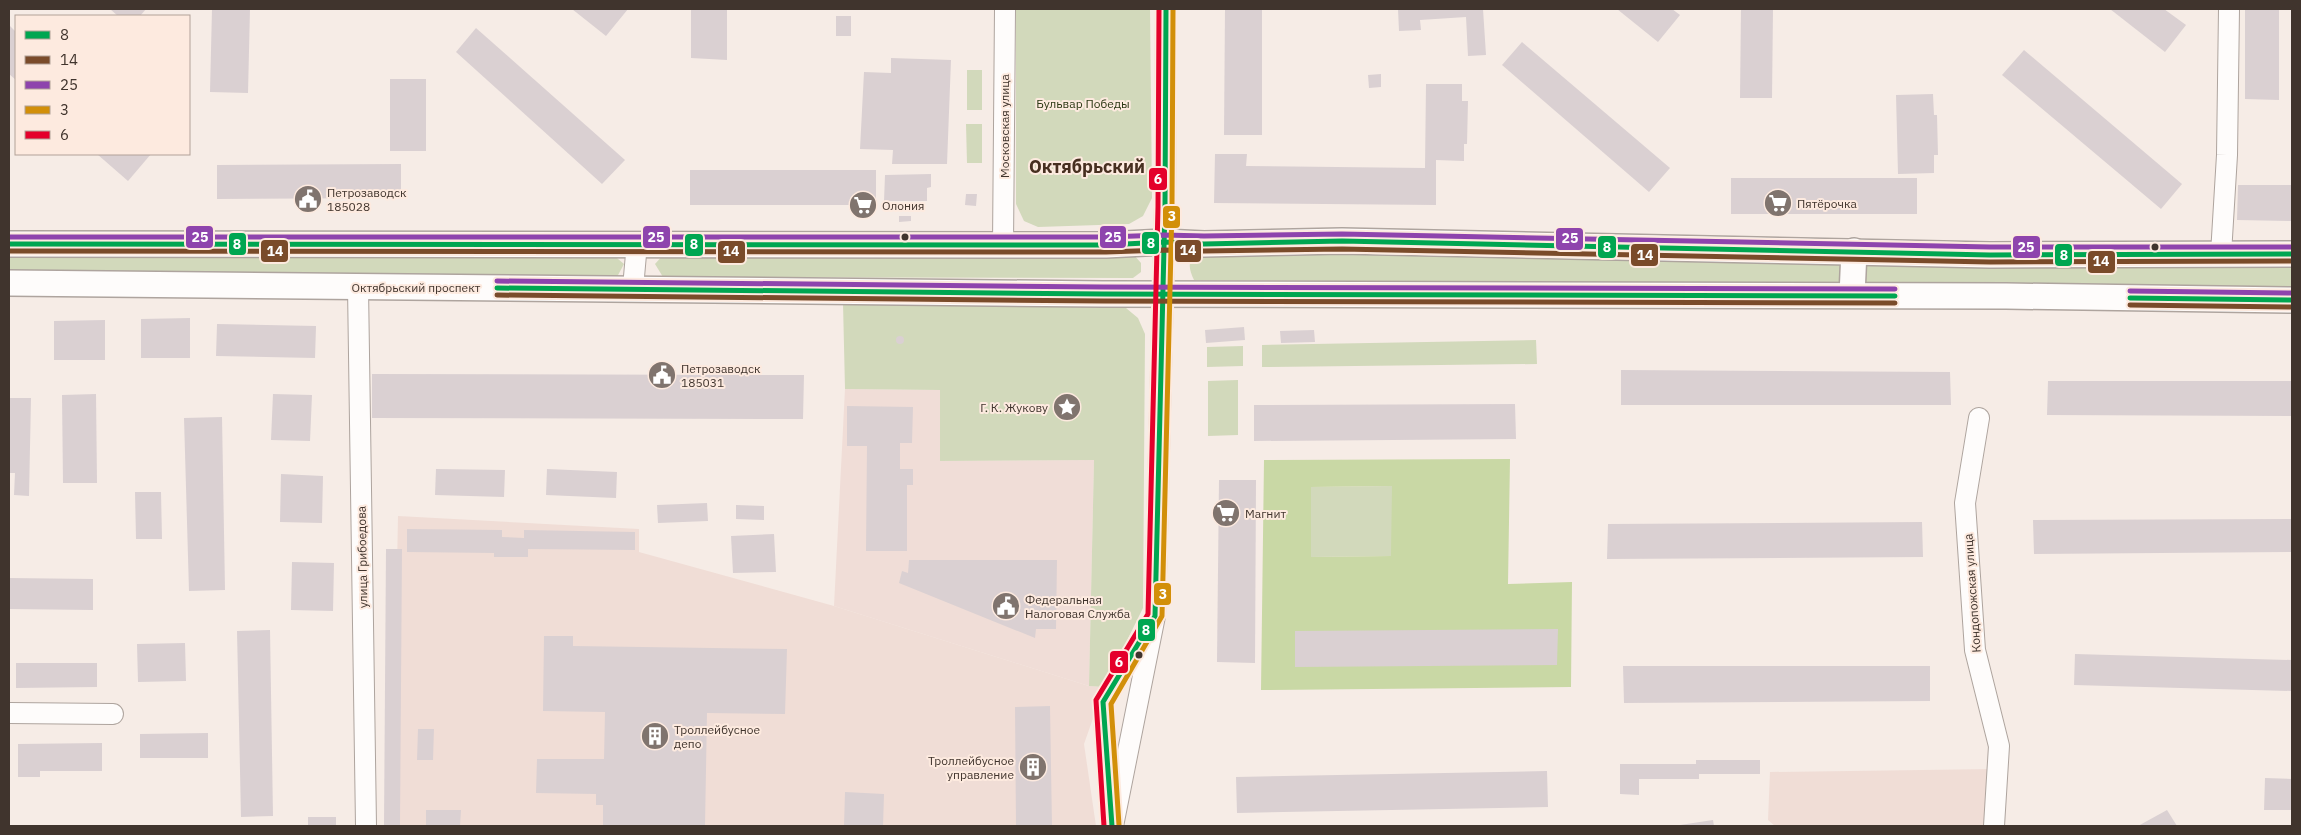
<svg xmlns="http://www.w3.org/2000/svg" width="2301" height="835" viewBox="0 0 2301 835" font-family="'IBM Plex Sans',sans-serif">
	<rect width="100%" height="100%" fill="#f6ece6"/>
	<polygon fill="#f0ddd7" points="845,389 940,390 941,461 1094,460 1089,686 834,606"/>
	<g fill="#f0ddd6">
		<polygon points="398,516 639,529 639,552 834,606 1089,686 1104,687 1084,744 1096,826 392,826"/>
		<polygon points="1994,769 1990,826 1775,826 1768,820 1770,772"/>
	</g>
	<g fill="#d2d9bb">
		<polygon points="1016,9 1150,9 1152,198 1143,216 1129,224 1038,227 1024,221 1016,204"/>
		<rect x="967" y="70" width="15" height="40"/>
		<polygon points="966,124 982,124 982,163 967,163"/>
		<polygon points="9,252 611,253 624,264 617,277 9,275"/>
		<path d="M1196 252 2292 256V288L1194 280C1189 269 1187 262 1196 252Z"/>
		<polygon points="664,254 1134,255 1141,263 1141,272 1133,278 663,277 655,264"/>
		<polygon points="843,303 1126,308 1138,318 1145,334 1143,608 1104,687 1089,686 1094,460 940,461 940,390 845,389"/>
		<polygon points="1536,340 1537,364 1262,367 1262,345"/>
		<polygon points="1243,346 1243,366 1207,367 1207,347"/>
		<polygon points="1238,380 1238,435 1208,436 1208,381"/>
		<polygon points="1392,486 1392,556 1311,557 1310,487"/>
	</g>
	<path fill="#c9d8a5" fill-rule="evenodd" d="M1510 459 1508 584 1572 582 1571 687 1261 690 1264 460ZM1392 486 1391 556 1311 557V487Z"/>
	<g fill="#dad0d2">
		<polygon points="110,9 146,9 140,16 118,16"/>
		<polygon points="212,9 250,9 248,93 210,92"/>
		<polygon points="572,9 628,9 606,36"/>
		<polygon points="691,9 727,9 727,60 691,58"/>
		<polygon points="1225,9 1262,9 1262,135 1224,135"/>
		<polygon points="1398,9 1483,9 1486,55 1468,56 1466,17 1420,20 1421,30 1399,31"/>
		<polygon points="1617,9 1672,9 1680,15 1658,42"/>
		<polygon points="1741,9 1773,9 1772,98 1740,98"/>
		<polygon points="2110,9 2164,9 2186,25 2165,52"/>
		<polygon points="2245,9 2279,9 2279,100 2245,99"/>
		<rect x="836" y="16" width="15" height="20"/>
		<polygon points="9,25 16,32 16,80 9,74"/>
		<polygon points="476,28 625,160 602,184 456,52"/>
		<polygon points="1522,42 1670,168 1649,192 1502,65"/>
		<polygon points="2024,50 2182,184 2161,209 2002,75"/>
		<polygon points="891,58 951,60 947,164 892,164 893,150 860,149 864,72 891,73"/>
		<polygon points="1381,74 1381,87 1369,88 1368,75"/>
		<rect x="390" y="79" width="36" height="72"/>
		<polygon points="1426,84 1462,84 1462,101 1468,101 1467,144 1464,144 1464,161 1436,160 1436,205 1214,203 1215,154 1247,154 1246,166 1425,168"/>
		<polygon points="1933,94 1934,115 1937,115 1938,155 1934,155 1934,173 1898,174 1896,95"/>
		<polygon points="97,154 151,154 128,181"/>
		<polygon points="401,164 401,198 217,199 217,165"/>
		<rect x="690" y="170" width="186" height="35"/>
		<polygon points="931,174 931,187 927,188 927,201 884,201 885,175"/>
		<rect x="1731" y="178" width="186" height="36"/>
		<polygon points="2238,185 2292,185 2292,221 2237,220"/>
		<polygon points="966,194 977,194 976,206 965,205"/>
		<polygon points="899,216 911,216 911,221 899,222"/>
		<polygon points="190,318 190,358 141,358 141,319"/>
		<polygon points="105,320 105,360 54,360 54,321"/>
		<polygon points="217,324 316,326 315,358 216,356"/>
		<polygon points="1244,327 1245,340 1206,343 1205,330"/>
		<polygon points="1314,330 1315,342 1281,343 1280,331"/>
		<circle cx="900" cy="340" r="4"/>
		<polygon points="1621,370 1950,372 1951,405 1621,405"/>
		<polygon points="372,374 804,375 803,419 372,418"/>
		<polygon points="2048,381 2292,381 2292,416 2047,415"/>
		<polygon points="96,394 97,483 63,483 62,395"/>
		<polygon points="273,394 312,395 310,441 271,440"/>
		<polygon points="9,398 31,398 29,496 14,495 15,473 9,473"/>
		<polygon points="1515,404 1516,439 1254,441 1254,405"/>
		<polygon points="847,406 913,407 912,443 900,443 900,469 913,469 913,485 907,485 907,551 866,551 867,446 847,446"/>
		<polygon points="222,417 225,590 189,591 184,418"/>
		<polygon points="436,469 505,470 504,497 435,495"/>
		<polygon points="547,469 617,472 616,498 546,495"/>
		<polygon points="281,474 323,476 322,523 280,522"/>
		<polygon points="1219,480 1256,480 1255,663 1217,662"/>
		<polygon points="135,492 161,492 162,539 136,539"/>
		<polygon points="707,503 708,521 658,523 657,505"/>
		<polygon points="736,505 764,506 764,520 736,519"/>
		<polygon points="2292,519 2292,552 2034,554 2033,520"/>
		<polygon points="1922,522 1923,557 1607,559 1608,524"/>
		<polygon points="407,529 502,530 502,537 524,538 524,530 635,532 635,550 528,549 528,557 494,557 494,553 407,552"/>
		<polygon points="774,534 776,572 733,573 731,536"/>
		<polygon points="386,549 402,549 400,826 384,826"/>
		<polygon points="909,560 1057,560 1056,629 1036,629 1035,638 899,583 902,571 908,573"/>
		<polygon points="292,562 334,563 333,611 291,610"/>
		<polygon points="9,578 93,579 93,610 9,609"/>
		<polygon points="1558,629 1557,665 1295,667 1295,631"/>
		<polygon points="270,630 273,816 241,817 237,631"/>
		<polygon points="544,636 573,636 573,646 787,649 785,714 707,713 705,826 603,826 603,805 596,805 596,794 536,793 537,759 604,759 605,712 543,711"/>
		<polygon points="185,643 186,681 138,682 137,644"/>
		<polygon points="2075,654 2292,660 2292,691 2074,685"/>
		<polygon points="16,663 97,663 97,687 16,688"/>
		<polygon points="1623,666 1930,666 1930,701 1624,703"/>
		<polygon points="1050,706 1052,826 1016,826 1015,707"/>
		<polygon points="418,729 434,729 433,760 417,760"/>
		<polygon points="208,733 208,758 140,758 140,734"/>
		<polygon points="102,743 102,771 40,771 40,777 18,777 18,744"/>
		<polygon points="1696,760 1760,760 1760,774 1699,774 1699,779 1639,779 1639,795 1620,794 1620,764 1696,764"/>
		<polygon points="1547,771 1548,807 1237,813 1236,777"/>
		<polygon points="2265,778 2292,779 2292,810 2264,810"/>
		<polygon points="845,792 884,794 883,826 844,826"/>
		<polygon points="426,810 461,810 460,826 426,826"/>
		<polygon points="2167,810 2177,826 2138,826"/>
		<rect x="308" y="817" width="28" height="9"/>
		<polygon points="1713,820 1714,826 1680,826 1680,825"/>
	</g>
	<g fill="none" stroke-linecap="round" stroke-linejoin="round">
		<defs>
			<g id="minor">
				<polyline points="1003,244 1005,9"/>
				<polyline points="2221,254 2227,155 2229,9"/>
				<polyline points="358,287 366,826"/>
				<polyline points="633,288 637,243"/>
				<polyline points="1979,418 1965,503 1975,650 1999,746 1994,826"/>
				<polyline points="9,713 113,714"/>
				<polyline points="1110,802 1103,702 1148,628"/>
				<polyline points="1113,826 1155,616 1165,207 1166,9"/>
			</g>
			<g id="major">
				<polyline points="9,244 1106,245 1164,242 1204,244 1342,241 1990,255 2292,254"/>
				<polyline points="9,283 1103,294 2006,296 2292,300"/>
				<polyline points="1852,295 1854,251"/>
			</g>
		</defs>
		<use href="#minor" stroke="#aea49e" stroke-width="22"/>
		<use href="#major" stroke="#aea49e" stroke-width="28"/>
		<use href="#minor" stroke="#fefcfb" stroke-width="20"/>
		<use href="#major" stroke="#fefcfb" stroke-width="25"/>
		<defs>
			<g id="bus-1">
				<polyline points="9,244 1106,245 1164,242 1204,244 1342,241 1990,255 2292,254"/>
				<polyline points="497,288 1103,294 1895,296"/>
				<polyline points="2130,298 2292,300"/>
				<polyline points="1112,826 1103,702 1155,616 1165,207 1166,9"/>
			</g>
			<g id="bus-2">
				<polyline points="9,251 1106,252 1164,250 1204,251 1342,249 1990,262 2292,261"/>
				<polyline points="497,295 1103,301 1895,303"/>
				<polyline points="2130,305 2292,307"/>
			</g>
			<g id="bus-3">
				<polyline points="9,237 1106,237 1164,235 1204,236 1342,234 1990,247 2292,247"/>
				<polyline points="497,281 1103,287 1895,289"/>
				<polyline points="2130,291 2292,293"/>
			</g>
			<polyline id="bus-4" points="1119,825 1111,704 1162,616 1172,207 1173,9"/>
			<polyline id="bus-5" points="1104,826 1096,700 1148,614 1158,207 1159,9"/>
		</defs>
		<use href="#bus-1" stroke="#fdeadf" stroke-width="9"/>
		<use href="#bus-2" stroke="#fdeadf" stroke-width="9"/>
		<use href="#bus-3" stroke="#fdeadf" stroke-width="9"/>
		<use href="#bus-4" stroke="#fdeadf" stroke-width="9"/>
		<use href="#bus-5" stroke="#fdeadf" stroke-width="9"/>
		<use href="#bus-1" stroke="#00a651" stroke-width="5"/>
		<use href="#bus-2" stroke="#7a4b2a" stroke-width="5"/>
		<use href="#bus-3" stroke="#8e44ad" stroke-width="5"/>
		<use href="#bus-4" stroke="#d28f09" stroke-width="5"/>
		<use href="#bus-5" stroke="#e4002b" stroke-width="5"/>
	</g>
	<defs>
		<symbol id="civic-disc" viewBox="-11 -11 22 22"><circle r="9.5" fill="#80746e" stroke="#fdeadf"/><path d="M-.6-6.5H3V-4.5H.6V-3L4-1V1h2V6H-6V1h2V-1L-.6-3ZM-1.2 2.5V6h2.4V2.5Z" fill="#fff"/></symbol>
		<symbol id="supermarket-disc" viewBox="-11 -11 22 22"><circle r="9.5" fill="#80746e" stroke="#fdeadf"/><path d="M-6-5.5h2.5l.6 2H6L4.5 2H-2.5L-4.4-4H-6ZM-1.5 3.2a1.3 1.3 0 1 0 .1 0ZM3 3.2a1.3 1.3 0 1 0 .1 0Z" fill="#fff"/></symbol>
		<symbol id="sight-disc" viewBox="-11 -11 22 22"><circle r="9.5" fill="#80746e" stroke="#fdeadf"/><path d="M0-6L1.8-2.2L6-1.7L2.9 1.2L3.7 5.4L0 3.3L-3.7 5.4L-2.9 1.2L-6-1.7L-1.8-2.2Z" fill="#fff"/></symbol>
		<symbol id="building-disc" viewBox="-11 -11 22 22"><circle r="9.5" fill="#80746e" stroke="#fdeadf"/><path d="M-4-6H4V6H1V3H-1V6H-4ZM-2.5-4.3h1.7v1.8h-1.7ZM.8-4.3h1.7v1.8H.8ZM-2.5-1h1.7V.8h-1.7ZM.8-1h1.7V.8H.8Z" fill="#fff"/></symbol>
	</defs>
	<g fill-rule="evenodd">
		<use href="#civic-disc" x="292" y="183" width="32" height="32"/>
		<use href="#supermarket-disc" x="1762" y="187" width="32" height="32"/>
		<use href="#supermarket-disc" x="847" y="189" width="32" height="32"/>
		<use href="#civic-disc" x="646" y="359" width="32" height="32"/>
		<use href="#sight-disc" x="1051" y="391" width="32" height="32"/>
		<use href="#supermarket-disc" x="1210" y="497" width="32" height="32"/>
		<use href="#civic-disc" x="990" y="590" width="32" height="32"/>
		<use href="#building-disc" x="639" y="720" width="32" height="32"/>
		<use href="#building-disc" x="1017" y="751" width="32" height="32"/>
	</g>
	<g fill="#40342d" stroke="#fdeadf" stroke-width="2">
		<circle cx="905" cy="237" r="4.5"/>
		<circle cx="2155" cy="247" r="4.5"/>
		<circle cx="1139" cy="655" r="4.5"/>
	</g>
	<g text-anchor="middle" dominant-baseline="central" stroke-width="4" stroke-linejoin="round" paint-order="stroke">
		<g font-size="12" fill="#2b3814" stroke="#fdeadf">
			<text x="1083" y="103">Бульвар Победы</text>
		</g>
		<g font-size="12" fill="#40342d" stroke="#fdeadf">
			<text transform="translate(1004 126) rotate(-90)">Московская улица</text>
			<text x="416" y="287">Октябрьский проспект</text>
			<text transform="translate(362 557) rotate(-91)">улица Грибоедова</text>
			<text transform="translate(1972 593) rotate(-94)">Кондопожская улица</text>
		</g>
		<g font-size="12" fill="#40342d" stroke="#fdeadf" text-anchor="start">
			<text x="327" y="192">Петрозаводск<tspan x="327" dy="14">185028</tspan></text>
			<text x="1797" y="203">Пятёрочка</text>
			<text x="882" y="205">Олония</text>
			<text x="681" y="368">Петрозаводск<tspan x="681" dy="14">185031</tspan></text>
			<text x="1048" y="407" text-anchor="end">Г. К. Жукову</text>
			<text x="1245" y="513">Магнит</text>
			<text x="1025" y="599">Федеральная<tspan x="1025" dy="14">Налоговая Служба</tspan></text>
			<text x="674" y="729">Троллейбусное<tspan x="674" dy="14">депо</tspan></text>
			<text x="1014" y="760" text-anchor="end">Троллейбусное<tspan x="1014" dy="14">управление</tspan></text>
		</g>
		<g font-size="18" font-weight="bold" fill="#472f20" stroke="#fdeadf">
			<text x="1087" y="166">Октябрьский</text>
		</g>
	</g>
	<g stroke="#fdeadf" stroke-width="2">
		<rect x="1148" y="167" width="20" height="24" rx="5" fill="#e4002b"/>
		<rect x="1162" y="205" width="19" height="24" rx="5" fill="#d28f09"/>
		<rect x="1099" y="225" width="28" height="24" rx="5" fill="#8e44ad"/>
		<rect x="185" y="225" width="29" height="24" rx="5" fill="#8e44ad"/>
		<rect x="642" y="225" width="29" height="24" rx="5" fill="#8e44ad"/>
		<rect x="1555" y="227" width="29" height="24" rx="5" fill="#8e44ad"/>
		<rect x="1141" y="231" width="19" height="24" rx="5" fill="#00a651"/>
		<rect x="228" y="232" width="19" height="24" rx="5" fill="#00a651"/>
		<rect x="684" y="233" width="20" height="24" rx="5" fill="#00a651"/>
		<rect x="1597" y="235" width="20" height="24" rx="5" fill="#00a651"/>
		<rect x="2012" y="235" width="29" height="24" rx="5" fill="#8e44ad"/>
		<rect x="1174" y="239" width="28" height="24" rx="5" fill="#7a4b2a"/>
		<rect x="260" y="239" width="29" height="24" rx="5" fill="#7a4b2a"/>
		<rect x="717" y="240" width="29" height="24" rx="5" fill="#7a4b2a"/>
		<rect x="2054" y="243" width="19" height="24" rx="5" fill="#00a651"/>
		<rect x="1630" y="243" width="29" height="24" rx="5" fill="#7a4b2a"/>
		<rect x="2087" y="250" width="29" height="24" rx="5" fill="#7a4b2a"/>
		<rect x="1153" y="582" width="19" height="24" rx="5" fill="#d28f09"/>
		<rect x="1137" y="618" width="19" height="24" rx="5" fill="#00a651"/>
		<rect x="1109" y="650" width="20" height="24" rx="5" fill="#e4002b"/>
	</g>
	<g font-size="14" text-anchor="middle" font-weight="bold" fill="#fff">
		<text x="1158" y="184">6</text>
		<text x="1172" y="221">3</text>
		<text x="1113" y="242">25</text>
		<text x="200" y="242">25</text>
		<text x="656" y="242">25</text>
		<text x="1570" y="243">25</text>
		<text x="1151" y="248">8</text>
		<text x="237" y="249">8</text>
		<text x="694" y="249">8</text>
		<text x="1607" y="252">8</text>
		<text x="2026" y="252">25</text>
		<text x="1188" y="255">14</text>
		<text x="275" y="256">14</text>
		<text x="731" y="256">14</text>
		<text x="2064" y="260">8</text>
		<text x="1645" y="260">14</text>
		<text x="2101" y="266">14</text>
		<text x="1163" y="599">3</text>
		<text x="1146" y="635">8</text>
		<text x="1119" y="667">6</text>
	</g>
	<rect width="2301" height="835" fill="none" stroke="#40342d" stroke-width="20"/>
	<rect x="15" y="15" width="175" height="140" fill="#fdeadf" stroke="#b1a198"/>
	<rect x="25" y="31" width="25" height="8" fill="#00a651" stroke="#b1a198"/>
	<text x="60" y="40" font-size="15" fill="#40342d">8</text>
	<rect x="25" y="56" width="25" height="8" fill="#7a4b2a" stroke="#b1a198"/>
	<text x="60" y="65" font-size="15" fill="#40342d">14</text>
	<rect x="25" y="81" width="25" height="8" fill="#8e44ad" stroke="#b1a198"/>
	<text x="60" y="90" font-size="15" fill="#40342d">25</text>
	<rect x="25" y="106" width="25" height="8" fill="#d28f09" stroke="#b1a198"/>
	<text x="60" y="115" font-size="15" fill="#40342d">3</text>
	<rect x="25" y="131" width="25" height="8" fill="#e4002b" stroke="#b1a198"/>
	<text x="60" y="140" font-size="15" fill="#40342d">6</text>
</svg>
